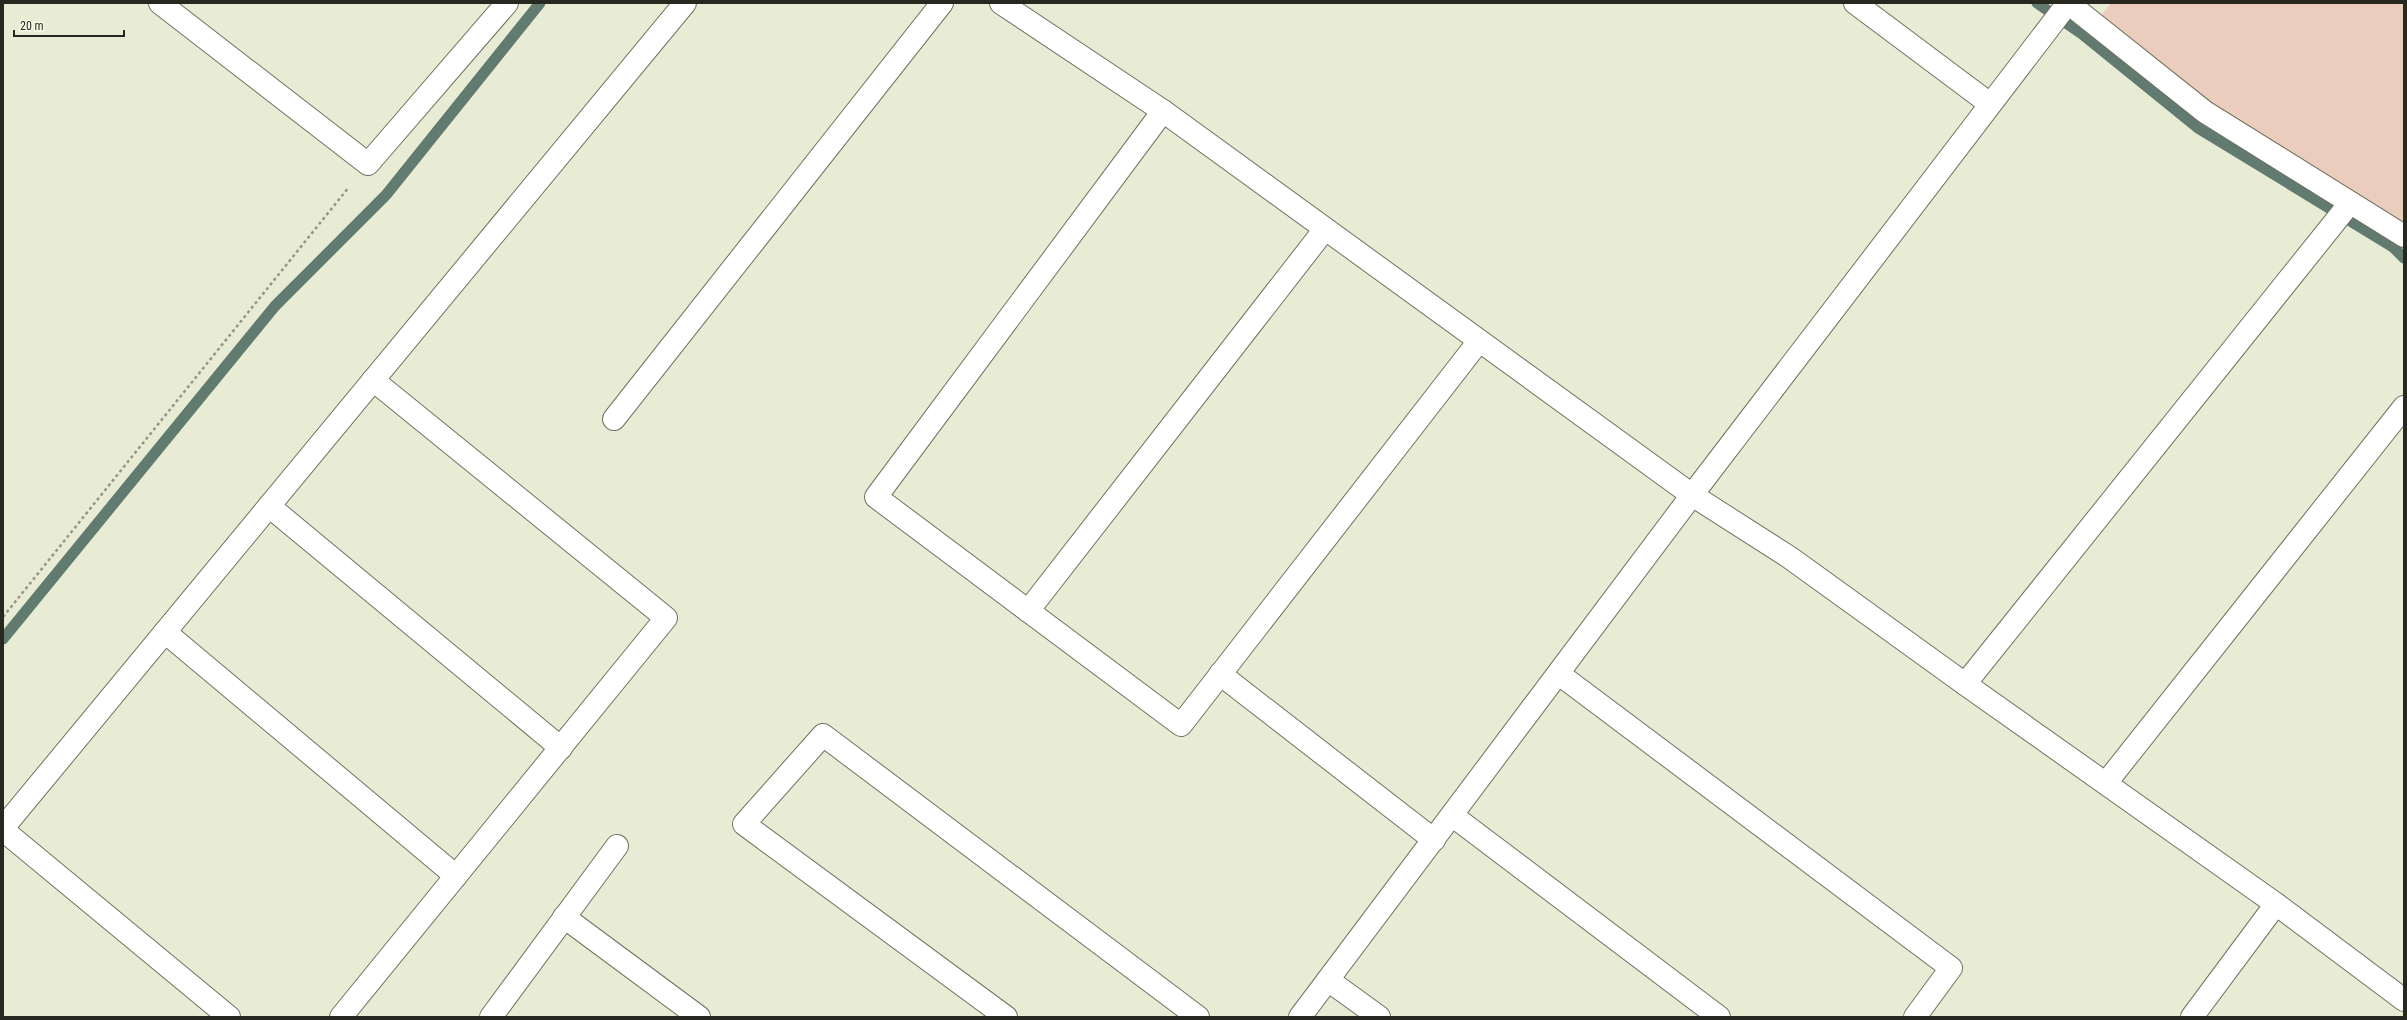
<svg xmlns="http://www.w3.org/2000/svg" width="2407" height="1020" viewBox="0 0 2407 1020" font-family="'Roboto Condensed',sans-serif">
	<rect width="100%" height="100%" fill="#e9ecd5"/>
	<polygon fill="#eacdbd" points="2111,3 2404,3 2404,235 2094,24"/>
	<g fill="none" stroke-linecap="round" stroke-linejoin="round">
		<g stroke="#627b70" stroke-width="11">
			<polyline points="2037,3 2082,34 2198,128 2393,247 2404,258"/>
			<polyline points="3,639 275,306 386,195 540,3"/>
		</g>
		<defs>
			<g id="minor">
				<polyline points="160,3 368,164 507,3"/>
				<polyline points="1001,3 1163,111 1692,495 1789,557 1965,684 2276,904 2404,1000"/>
				<polyline points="1855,3 1990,104"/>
				<polyline points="2068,3 2205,112 2404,236"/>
				<polyline points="1163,111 876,497 1181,725 1479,341"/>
				<polyline points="614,419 942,3"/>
				<polyline points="269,506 561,748"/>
				<polyline points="1028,611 1325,229"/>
				<polyline points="165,632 456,876"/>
				<polyline points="1220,674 1434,840"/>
				<polyline points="1559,674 1951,968 1915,1017"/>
				<polyline points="1965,684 2350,203"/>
				<polyline points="2106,783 2404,407"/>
				<polyline points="1453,816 1719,1017"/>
				<polyline points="3,828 685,3"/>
				<polyline points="3,830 229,1017"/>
				<polyline points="564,917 699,1017"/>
				<polyline points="1328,980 1379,1017"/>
				<polyline points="341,1017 666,618 373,380"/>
				<polyline points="491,1017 617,846"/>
				<polyline points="1006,1017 744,824 823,735 1198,1017"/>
				<polyline points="1300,1017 1692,495 2068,3"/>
				<polyline points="2192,1017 2276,904"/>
			</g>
		</defs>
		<use href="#minor" stroke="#70725f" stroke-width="24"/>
		<polyline stroke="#949686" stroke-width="2.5" stroke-dasharray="3 3" stroke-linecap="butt" points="3,617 349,187"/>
		<use href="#minor" stroke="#fff" stroke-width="22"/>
	</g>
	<rect width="2407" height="1020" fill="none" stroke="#272820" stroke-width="8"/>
	<path d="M14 30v6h110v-6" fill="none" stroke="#272820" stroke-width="2"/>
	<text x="20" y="30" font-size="12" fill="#272820" stroke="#f6f9e3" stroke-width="3" paint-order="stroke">20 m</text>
</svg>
